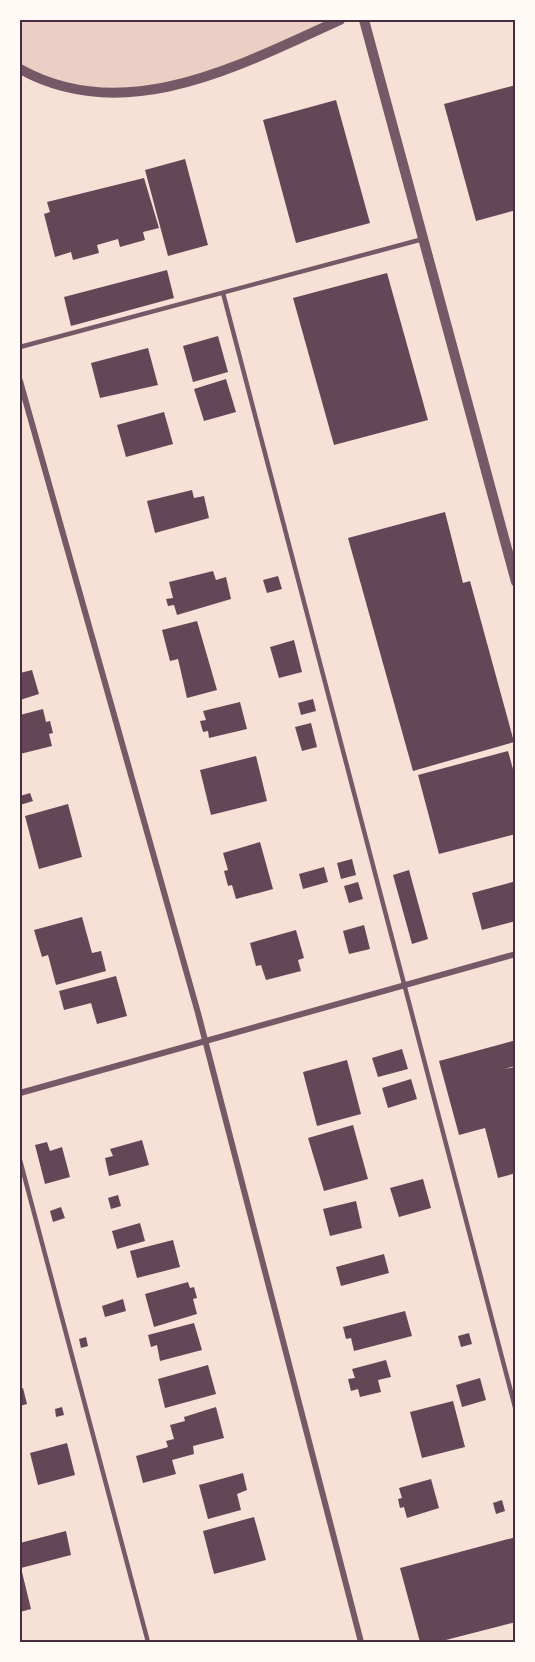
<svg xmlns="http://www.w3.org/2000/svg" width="535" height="1662" viewBox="0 0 535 1662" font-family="Poppins,sans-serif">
	<rect width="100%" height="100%" fill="#f7e1d7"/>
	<polygon fill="#ebcfc5" points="20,20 340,20 161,89 85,90 20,69"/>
	<g fill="#644757">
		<polygon points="516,85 516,210 476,221 444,104"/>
		<polygon points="336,100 370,223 296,243 263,120"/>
		<polygon points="185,159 208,245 168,256 145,170"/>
		<polygon points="144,178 159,228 143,232 145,240 120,247 118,239 97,245 99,253 73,260 71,252 55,257 44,214 50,212 47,202"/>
		<polygon points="167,270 174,298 71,326 64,297"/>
		<polygon points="387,273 428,420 334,445 293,298"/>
		<polygon points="218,336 228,372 193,382 183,346"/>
		<polygon points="148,348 158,385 100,398 91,363"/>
		<polygon points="226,379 236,412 204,421 194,389"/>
		<polygon points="164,412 173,444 126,457 117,425"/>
		<polygon points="192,490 194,498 204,496 209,518 155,533 147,501"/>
		<polygon points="445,512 463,583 470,581 514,742 413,771 348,538"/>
		<polygon points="213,571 216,580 226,577 231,599 177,615 174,605 168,606 166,599 173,598 169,582"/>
		<polygon points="278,576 282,589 267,593 263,580"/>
		<polygon points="197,621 217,690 187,698 178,659 170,661 162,630"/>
		<polygon points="294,640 302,672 279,678 270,647"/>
		<polygon points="32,670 39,694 20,700 20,673"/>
		<polygon points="313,699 316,711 301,715 298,703"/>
		<polygon points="240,702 247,729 209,738 208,731 203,732 200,721 206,720 203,711"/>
		<polygon points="43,709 46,722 50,721 53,733 49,734 52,746 20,754 20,715"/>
		<polygon points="311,723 317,747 302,751 295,727"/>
		<polygon points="508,751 516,780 516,834 439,854 418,775"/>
		<polygon points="256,756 267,801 211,815 200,770"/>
		<polygon points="30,793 33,801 20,805 20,796"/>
		<polygon points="68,804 82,857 39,869 25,816"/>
		<polygon points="260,842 273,889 236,899 232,885 228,886 224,871 228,870 223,853"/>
		<polygon points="352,859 356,875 341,879 337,863"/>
		<polygon points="324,867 328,882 303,889 299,874"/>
		<polygon points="409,870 428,939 412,944 393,875"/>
		<polygon points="516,881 516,921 482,930 472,893"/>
		<polygon points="358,882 363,899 349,903 344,886"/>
		<polygon points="82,917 92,953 101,951 106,971 56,985 48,955 42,957 34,930"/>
		<polygon points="364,925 370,949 349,954 343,931"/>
		<polygon points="296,930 304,958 298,960 301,971 266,980 261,965 256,966 250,943"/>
		<polygon points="116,976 127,1016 97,1024 91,1003 64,1010 59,991"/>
		<polygon points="516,1040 516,1066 503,1069 516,1067 516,1173 498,1178 485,1128 459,1135 439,1061"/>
		<polygon points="402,1049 408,1069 378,1077 372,1058"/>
		<polygon points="347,1060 361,1114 317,1126 303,1072"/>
		<polygon points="411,1079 417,1099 388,1108 382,1088"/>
		<polygon points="353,1125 368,1179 324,1191 308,1138"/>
		<polygon points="142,1140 149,1165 109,1176 105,1158 113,1156 110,1149"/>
		<polygon points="47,1142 50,1151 62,1147 70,1177 45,1184 35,1145"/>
		<polygon points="423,1179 431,1208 399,1217 390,1188"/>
		<polygon points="118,1195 121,1206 111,1209 108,1198"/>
		<polygon points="356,1201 362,1228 330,1236 323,1209"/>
		<polygon points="61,1207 65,1218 53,1222 50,1211"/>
		<polygon points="140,1223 145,1241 117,1249 112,1231"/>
		<polygon points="173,1240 180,1267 137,1278 130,1251"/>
		<polygon points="384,1254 389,1273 341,1286 336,1267"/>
		<polygon points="188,1282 190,1288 194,1287 197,1298 193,1299 197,1314 154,1327 145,1294"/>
		<polygon points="123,1299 126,1311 105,1317 102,1306"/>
		<polygon points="405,1311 412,1336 354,1351 351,1338 346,1339 343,1327"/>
		<polygon points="194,1323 202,1350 160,1361 157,1345 151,1347 148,1335"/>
		<polygon points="469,1333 472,1344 461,1347 458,1336"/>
		<polygon points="86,1337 88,1346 81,1348 79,1339"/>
		<polygon points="386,1360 391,1377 378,1380 381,1392 360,1397 358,1389 351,1391 348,1379 355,1378 352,1369"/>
		<polygon points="208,1365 216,1394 165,1408 158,1379"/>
		<polygon points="480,1378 486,1400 462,1407 456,1385"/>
		<polygon points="23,1388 27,1404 20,1406 20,1389"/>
		<polygon points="453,1401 465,1447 422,1458 410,1412"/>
		<polygon points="62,1407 64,1415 56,1417 55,1409"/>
		<polygon points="216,1407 224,1438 193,1446 194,1454 172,1460 176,1474 143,1483 136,1456 168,1447 166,1441 174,1439 170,1425 185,1421 184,1417"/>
		<polygon points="67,1443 75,1475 38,1485 30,1453"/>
		<polygon points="243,1473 247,1490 237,1494 241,1510 208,1519 199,1485"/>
		<polygon points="431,1479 439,1508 407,1518 404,1507 400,1508 398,1499 402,1498 399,1488"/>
		<polygon points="502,1500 505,1511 496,1514 493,1503"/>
		<polygon points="254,1517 266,1560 214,1574 203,1531"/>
		<polygon points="66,1531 71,1555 21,1568 31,1609 20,1612 20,1543"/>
		<polygon points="516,1537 516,1622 438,1642 420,1642 400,1568"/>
	</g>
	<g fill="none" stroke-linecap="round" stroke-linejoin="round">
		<g stroke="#755966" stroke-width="4.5">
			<polyline points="223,293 516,1411"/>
			<polyline points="20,347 423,239"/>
			<polyline points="20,1160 148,1642"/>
		</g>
		<g stroke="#755966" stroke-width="6">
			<polyline points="20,381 198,1013 361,1642"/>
			<polyline points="20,1093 516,954"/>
		</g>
		<g stroke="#755966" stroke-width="10">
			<polyline points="364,20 516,582"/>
			<path d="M20 69C126 128 242 64 340 20"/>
		</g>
	</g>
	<rect width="535" height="1662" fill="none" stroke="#fffaf5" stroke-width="42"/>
	<rect x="21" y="21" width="493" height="1620" fill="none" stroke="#4a2c40" stroke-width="2"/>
</svg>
